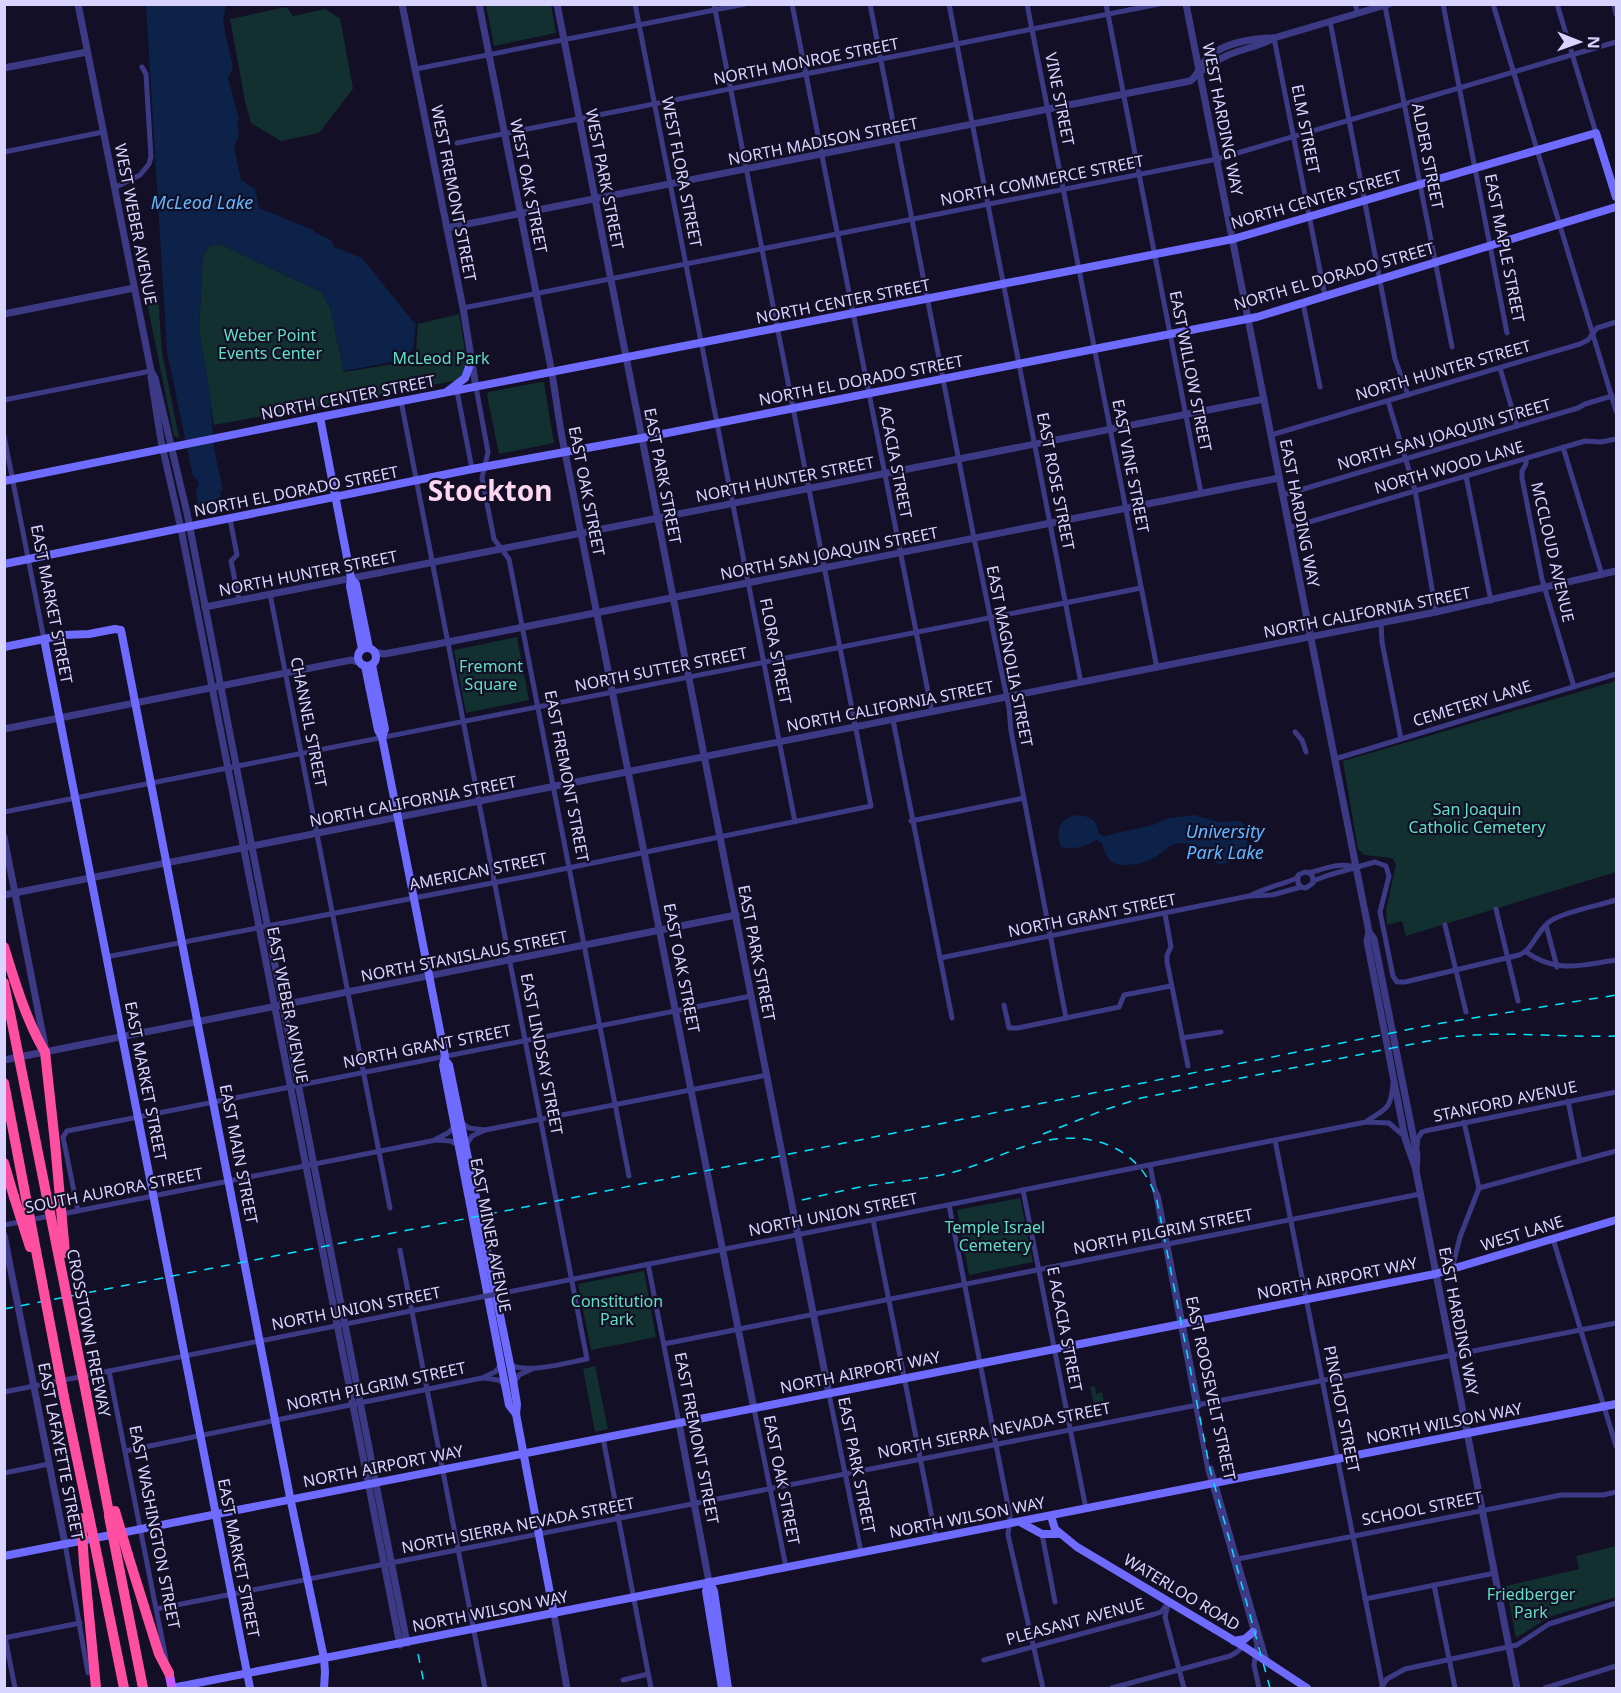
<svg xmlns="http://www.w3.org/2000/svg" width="1621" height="1693" viewBox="0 0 1621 1693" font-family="'Noto Sans',sans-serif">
	<rect width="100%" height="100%" fill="#130f26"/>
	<g fill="#12302f">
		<polygon points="486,5 551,5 556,33 494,46"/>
		<polygon points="286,7 293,16 325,9 340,18 353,89 319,133 281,141 251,123 245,101 230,19"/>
		<polygon points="220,244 321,292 330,307 344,372 406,362 416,350 418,324 459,314 467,363 460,380 214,425 199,330 203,256 209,246"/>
		<polygon points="158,295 162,352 179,438 174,436 146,298"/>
		<polygon points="542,382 544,383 554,443 499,454 487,395 488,392"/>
		<polygon points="517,637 529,700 466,713 454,650"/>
		<polygon points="1616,681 1616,872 1406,936 1402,921 1387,925 1386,910 1396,864 1392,858 1364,855 1358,849 1343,761"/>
		<polygon points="1020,1198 1033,1262 969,1275 957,1210"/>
		<polygon points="644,1271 656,1337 591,1350 578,1284"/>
		<polygon points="595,1366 608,1429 595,1432 583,1369"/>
		<polygon points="1095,1386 1096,1394 1102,1392 1104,1402 1094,1404 1090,1387"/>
		<polygon points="1616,1546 1616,1597 1549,1617 1516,1638 1506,1586 1579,1569 1576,1556"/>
	</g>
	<g fill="#0c2248">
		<polygon points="146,5 226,5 223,22 233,68 228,77 239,120 237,123 239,136 234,146 241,180 255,189 259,208 313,230 314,232 331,240 334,247 362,258 416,325 413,350 409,353 407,359 344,371 330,307 321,292 220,244 209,246 203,256 199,330 210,393 214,449 223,490 220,491 221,497 216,499 216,510 202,512 201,507 198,507 196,493 199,483 193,476 167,352"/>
		<path d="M1078 815C1092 817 1096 819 1099 834L1104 836 1153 825 1169 818 1195 815 1218 822 1240 821 1245 825 1248 833 1247 846 1240 855 1227 863 1218 864C1208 854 1197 843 1182 843 1171 843 1165 850 1157 856 1146 863 1135 865 1122 865 1108 864 1105 854 1102 843L1096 840C1087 847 1072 850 1061 847 1055 830 1060 817 1078 815Z"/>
	</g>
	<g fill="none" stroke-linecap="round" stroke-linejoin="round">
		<g stroke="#3d3a85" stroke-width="5">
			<polyline points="635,4 795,822"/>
			<polyline points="792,4 932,712"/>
			<polyline points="870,4 974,538 1009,708 1011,731 1066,1018"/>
			<polyline points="949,4 1081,683"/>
			<polyline points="1027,4 1157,668"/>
			<polyline points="1106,4 1201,493"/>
			<polyline points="1355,4 1358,13"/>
			<polyline points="1443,4 1507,333"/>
			<polyline points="1493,4 1616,411"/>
			<polyline points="1557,4 1596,133"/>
			<polyline points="1614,4 1616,14"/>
			<polyline points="1385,6 1452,347"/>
			<polyline points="1330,21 1395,359 1408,395"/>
			<polyline points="1274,38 1325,296"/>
			<polyline points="416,69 745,4"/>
			<polyline points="457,143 1159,4"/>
			<polyline points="4,152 103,132"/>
			<polyline points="114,188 140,175 149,164 151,157 146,74 142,67"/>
			<polyline points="1303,303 1320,387"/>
			<polyline points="463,308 1217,159 1616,42"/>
			<polyline points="1500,368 1517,426"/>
			<polyline points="476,387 488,452 482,478 494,539 509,559 629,1176"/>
			<polyline points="457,391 472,469"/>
			<polyline points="4,400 151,371"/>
			<path d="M401 401 587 1359C570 1362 524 1375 510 1364"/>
			<polyline points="1388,401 1415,490 1436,612"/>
			<polyline points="1271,435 1580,344 1588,340 1597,328 1616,322"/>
			<polyline points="4,436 44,639"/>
			<polyline points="1563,447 1602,575"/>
			<polyline points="1526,459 1526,464 1522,471 1522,478 1542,579 1574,687"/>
			<polyline points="1466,476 1491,601"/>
			<polyline points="1283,495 1578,408 1585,404 1612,396"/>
			<polyline points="230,519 237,555 231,561 239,600"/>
			<polyline points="1289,528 1585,441 1601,442 1616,439"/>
			<polyline points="270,594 390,1208"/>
			<polyline points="1381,623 1382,642 1401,739"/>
			<polyline points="893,720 952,1018"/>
			<polyline points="1295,732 1302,740 1306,752"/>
			<polyline points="1335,759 1616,674"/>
			<polyline points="4,812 1141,588"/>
			<polyline points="911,821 1024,798"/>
			<path d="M1309 873C1324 869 1339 862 1355 867"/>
			<path d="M1313 881 1329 875 1375 862 1386 866 1389 876 1380 912 1393 976 1397 982H1405L1519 955C1534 949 1537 929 1552 920 1564 912 1600 905 1616 900"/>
			<path d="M1250 896C1265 887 1282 885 1297 878"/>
			<polyline points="1496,909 1518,1001"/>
			<polyline points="1165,914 1171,947 1167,955 1167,962 1188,1066"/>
			<polyline points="1445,925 1466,1012"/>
			<polyline points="1546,925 1557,967"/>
			<path d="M1526 952C1557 974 1582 965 1616 960"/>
			<polyline points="106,957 529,876 871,806 714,4"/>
			<path d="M940 958 1249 896 1272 895 1301 887 1306 888 1313 883C1314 877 1311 872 1305 872L1298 875V883L1301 887"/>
			<polyline points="1004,1005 1009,1028 1018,1028 1119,1007 1124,995 1171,986"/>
			<polyline points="1182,1038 1221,1032"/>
			<polyline points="1568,1101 1580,1161"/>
			<path d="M1367 1121C1387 1108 1391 1109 1393 1083"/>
			<polyline points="1464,1122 1479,1188"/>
			<polyline points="462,1123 469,1128 485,1130"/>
			<polyline points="436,1139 448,1133 455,1126"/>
			<polyline points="1275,1140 1382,1684"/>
			<polyline points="466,1145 472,1136 485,1130 767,1075"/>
			<polyline points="1417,1147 1418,1138 1422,1132 1425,1131 1616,1092"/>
			<polyline points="1150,1165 1208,1470 1257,1644 1254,1665 1259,1688"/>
			<polyline points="1479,1188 1616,1151"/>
			<polyline points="1155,1189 1158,1195 1199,1406"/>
			<polyline points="1023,1190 1086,1509"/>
			<polyline points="949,1205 1010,1516 1008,1535 1043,1688"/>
			<polyline points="78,1211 63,1137 67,1131 751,996"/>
			<polyline points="62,1214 436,1140 451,1141 458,1145"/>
			<polyline points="873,1220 936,1538"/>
			<polyline points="4,1225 50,1216"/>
			<polyline points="1553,1239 1616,1446"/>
			<polyline points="400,1250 485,1688"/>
			<polyline points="648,1264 679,1423"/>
			<polyline points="1452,1269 1460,1237 1479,1188"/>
			<polyline points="503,1293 1366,1122 1389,1123 1404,1136"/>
			<polyline points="664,1344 1420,1194"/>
			<polyline points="109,1371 166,1659"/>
			<polyline points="484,1378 498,1380 506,1385"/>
			<polyline points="514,1383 519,1375 532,1369"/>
			<polyline points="4,1392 481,1297"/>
			<polyline points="829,1394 861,1552"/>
			<polyline points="754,1409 786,1567"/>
			<polyline points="603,1438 651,1688"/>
			<polyline points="125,1451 482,1378 495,1372 501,1365"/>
			<polyline points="1211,1468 1267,1661"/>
			<polyline points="4,1473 49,1464"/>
			<polyline points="1042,1534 1055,1602"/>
			<polyline points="65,1544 88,1673"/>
			<polyline points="1238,1559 1561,1495 1603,1495 1616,1492"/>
			<polyline points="1434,1585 1455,1688"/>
			<polyline points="1365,1599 1495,1573"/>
			<polyline points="1168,1604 1165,1617 1184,1688"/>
			<polyline points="156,1609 1616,1323"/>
			<polyline points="5,1637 15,1688"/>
			<polyline points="4,1638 80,1623"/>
			<polyline points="984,1660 1155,1614 1161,1612 1169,1602"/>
			<polyline points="623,1680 648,1674"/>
			<polyline points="1112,1688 1230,1656 1237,1652 1243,1646"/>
			<polyline points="1381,1688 1387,1679 1405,1669 1517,1645 1549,1624 1616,1603"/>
			<polyline points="1545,1688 1616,1666"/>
		</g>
		<g stroke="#3d3a85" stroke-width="7">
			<polyline points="78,4 151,371 155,378 187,513 407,1643"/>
			<polyline points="402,4 463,308 476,387"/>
			<polyline points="479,4 552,373 561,432 754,1409"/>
			<polyline points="557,4 829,1394"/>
			<polyline points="1186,4 1356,867 1369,932 1367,941 1405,1138 1416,1170"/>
			<polyline points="4,68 87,52"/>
			<path d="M1200 71C1208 68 1212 63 1220 59 1237 49 1257 48 1274 38L1389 4"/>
			<path d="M447 228 1190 81C1199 75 1199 66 1207 59 1221 43 1253 38 1274 38"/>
			<polyline points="4,314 134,288"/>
			<polyline points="151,377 161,441 181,529 400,1645"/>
			<polyline points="205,607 1264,399"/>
			<polyline points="375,652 384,654 448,642 1279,478"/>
			<polyline points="4,729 351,660 359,662"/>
			<polyline points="4,837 45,1046"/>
			<polyline points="4,895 1436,612 1616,571"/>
			<polyline points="1369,932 1374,939 1417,1155 1416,1171 1517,1688"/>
			<polyline points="4,1060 736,915"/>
			<polyline points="4,1235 65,1544"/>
			<polyline points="679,1423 709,1582"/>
			<polyline points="554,1614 567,1688"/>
		</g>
		<g stroke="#6f6bff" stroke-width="8">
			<polyline points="448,391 465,378 472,359"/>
			<polyline points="320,417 351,578 350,586 362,649"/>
			<polyline points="4,481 320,417 1233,239 1596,133 1616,197"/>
			<polyline points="4,564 472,469 642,438 1257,317 1616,207"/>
			<polyline points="351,578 356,584 369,648"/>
			<polyline points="44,639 250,1688"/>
			<polyline points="4,647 64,635 89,634 115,629 121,630 290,1497 324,1658 325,1672 324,1688"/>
			<circle cx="367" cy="657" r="9"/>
			<polyline points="372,665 385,729 382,737"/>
			<polyline points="365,666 378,730 382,737 445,1056 443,1065 509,1405 516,1414"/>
			<polyline points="445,1060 449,1065 512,1374 517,1404 516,1414 554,1614"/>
			<polyline points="1051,1516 1055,1529 1077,1547 1243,1646 1307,1688"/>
			<polyline points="1020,1522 1042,1534 1060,1534"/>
			<polyline points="4,1556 1435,1274 1616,1220"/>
			<polyline points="709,1582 714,1591 728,1688"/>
			<polyline points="709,1582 706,1591 722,1688"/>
			<polyline points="1234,1641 1245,1639 1253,1632"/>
			<polyline points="172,1688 1616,1404"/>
		</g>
		<polyline stroke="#c25bff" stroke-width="9" points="169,1673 172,1688"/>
		<g stroke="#ff4fa3" stroke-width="10">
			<path d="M4 947C15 982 26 1020 45 1052L55 1143"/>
			<polyline points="4,1163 14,1197"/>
			<polyline points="86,1393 109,1513"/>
			<polyline points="64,1397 89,1516"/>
			<polyline points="128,1555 159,1654 169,1673"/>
			<polyline points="117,1557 143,1688"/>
			<polyline points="98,1560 124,1688"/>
			<polyline points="84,1563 96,1688"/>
		</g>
		<g stroke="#00e5ff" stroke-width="1.5" stroke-dasharray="9 8" stroke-linecap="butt">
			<path d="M1043 1134 1104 1110 1141 1098 1438 1039C1497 1029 1557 1038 1616 1036"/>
			<path d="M802 1200C821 1196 840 1191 860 1187 890 1182 920 1180 950 1173 979 1166 1004 1152 1032 1144 1085 1128 1141 1144 1157 1201L1210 1469 1270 1688"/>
			<polyline points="4,1309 556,1201 1436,1024 1616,995"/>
			<polyline points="418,1654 425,1688"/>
		</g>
		<polyline stroke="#3d3a85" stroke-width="5" points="481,1297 503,1293"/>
		<g stroke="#ff4fa3" stroke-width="10">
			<polyline points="4,983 86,1393"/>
			<polyline points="4,1083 64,1397"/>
			<polyline points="55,1143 65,1253"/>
			<polyline points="14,1197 30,1247"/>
			<polyline points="115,1511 128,1555"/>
			<polyline points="89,1516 98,1560"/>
			<polyline points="109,1516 117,1557"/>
			<polyline points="81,1518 84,1563"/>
		</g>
	</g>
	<g text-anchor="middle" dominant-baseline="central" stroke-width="4.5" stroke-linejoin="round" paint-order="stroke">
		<g font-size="16" fill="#d9d4ff" stroke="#130f26">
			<text transform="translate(806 61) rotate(-11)">NORTH MONROE STREET</text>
			<text transform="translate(1060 99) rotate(79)">VINE STREET</text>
			<text transform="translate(1223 119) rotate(79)">WEST HARDING WAY</text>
			<text transform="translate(1306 129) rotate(79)">ELM STREET</text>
			<text transform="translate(823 141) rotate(-11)">NORTH MADISON STREET</text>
			<text transform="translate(1428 156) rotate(79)">ALDER STREET</text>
			<text transform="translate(682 172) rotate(79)">WEST FLORA STREET</text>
			<text transform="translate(605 179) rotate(79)">WEST PARK STREET</text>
			<text transform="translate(1042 180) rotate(-11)">NORTH COMMERCE STREET</text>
			<text transform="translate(529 186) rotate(79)">WEST OAK STREET</text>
			<text transform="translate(454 193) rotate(79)">WEST FREMONT STREET</text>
			<text transform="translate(1316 199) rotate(-16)">NORTH CENTER STREET</text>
			<text transform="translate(136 224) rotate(79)">WEST WEBER AVENUE</text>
			<text transform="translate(1505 248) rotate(79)">EAST MAPLE STREET</text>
			<text transform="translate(1334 276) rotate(-16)">NORTH EL DORADO STREET</text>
			<text transform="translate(843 301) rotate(-11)">NORTH CENTER STREET</text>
			<text transform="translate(1443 370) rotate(-16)">NORTH HUNTER STREET</text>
			<text transform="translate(1191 371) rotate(79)">EAST WILLOW STREET</text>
			<text transform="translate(861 380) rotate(-11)">NORTH EL DORADO STREET</text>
			<text transform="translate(348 397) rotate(-11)">NORTH CENTER STREET</text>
			<text transform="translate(1444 434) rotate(-16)">NORTH SAN JOAQUIN STREET</text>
			<text transform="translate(896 462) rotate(79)">ACACIA STREET</text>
			<text transform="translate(1131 466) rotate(79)">EAST VINE STREET</text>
			<text transform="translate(1449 467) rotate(-16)">NORTH WOOD LANE</text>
			<text transform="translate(663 476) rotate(79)">EAST PARK STREET</text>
			<text transform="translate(785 479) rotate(-11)">NORTH HUNTER STREET</text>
			<text transform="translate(1056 481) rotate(79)">EAST ROSE STREET</text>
			<text transform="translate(296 491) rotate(-11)">NORTH EL DORADO STREET</text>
			<text transform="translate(587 491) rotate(79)">EAST OAK STREET</text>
			<text transform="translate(1300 513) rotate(79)">EAST HARDING WAY</text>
			<text transform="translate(1553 552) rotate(77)">MCCLOUD AVENUE</text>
			<text transform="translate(829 553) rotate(-11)">NORTH SAN JOAQUIN STREET</text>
			<text transform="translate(308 573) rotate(-11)">NORTH HUNTER STREET</text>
			<text transform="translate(52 604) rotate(79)">EAST MARKET STREET</text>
			<text transform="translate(1367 612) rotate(-11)">NORTH CALIFORNIA STREET</text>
			<text transform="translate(776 651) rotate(79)">FLORA STREET</text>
			<text transform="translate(1010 656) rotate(79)">EAST MAGNOLIA STREET</text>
			<text transform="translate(661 669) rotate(-11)">NORTH SUTTER STREET</text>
			<text transform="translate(1472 703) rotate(-17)">CEMETERY LANE</text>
			<text transform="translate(890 706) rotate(-11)">NORTH CALIFORNIA STREET</text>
			<text transform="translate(309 722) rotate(79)">CHANNEL STREET</text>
			<text transform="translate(567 776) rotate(79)">EAST FREMONT STREET</text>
			<text transform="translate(413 801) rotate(-11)">NORTH CALIFORNIA STREET</text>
			<text transform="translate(478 871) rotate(-11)">AMERICAN STREET</text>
			<text transform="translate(1092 915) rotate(-11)">NORTH GRANT STREET</text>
			<text transform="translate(757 953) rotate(79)">EAST PARK STREET</text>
			<text transform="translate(464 956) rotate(-11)">NORTH STANISLAUS STREET</text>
			<text transform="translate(682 968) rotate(79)">EAST OAK STREET</text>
			<text transform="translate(288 1005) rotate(79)">EAST WEBER AVENUE</text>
			<text transform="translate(427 1046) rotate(-11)">NORTH GRANT STREET</text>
			<text transform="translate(542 1054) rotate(79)">EAST LINDSAY STREET</text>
			<text transform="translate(146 1081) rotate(79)">EAST MARKET STREET</text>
			<text transform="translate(1505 1101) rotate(-12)">STANFORD AVENUE</text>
			<text transform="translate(239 1154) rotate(79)">EAST MAIN STREET</text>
			<text transform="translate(114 1190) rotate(-11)">SOUTH AURORA STREET</text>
			<text transform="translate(833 1214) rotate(-11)">NORTH UNION STREET</text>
			<text transform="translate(1163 1231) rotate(-11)">NORTH PILGRIM STREET</text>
			<text transform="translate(1522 1233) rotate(-17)">WEST LANE</text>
			<text transform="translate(491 1235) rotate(79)">EAST MINER AVENUE</text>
			<text transform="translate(1337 1278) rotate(-11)">NORTH AIRPORT WAY</text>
			<text transform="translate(356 1308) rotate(-11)">NORTH UNION STREET</text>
			<text transform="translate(1459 1321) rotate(79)">EAST HARDING WAY</text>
			<text transform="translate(1065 1329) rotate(79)">E ACACIA STREET</text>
			<text transform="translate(89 1333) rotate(79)">CROSSTOWN FREEWAY</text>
			<text transform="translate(860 1372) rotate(-11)">NORTH AIRPORT WAY</text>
			<text transform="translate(376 1386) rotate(-12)">NORTH PILGRIM STREET</text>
			<text transform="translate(1211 1388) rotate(78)">EAST ROOSEVELT STREET</text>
			<text transform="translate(1342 1409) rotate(79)">PINCHOT STREET</text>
			<text transform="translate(1444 1423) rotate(-11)">NORTH WILSON WAY</text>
			<text transform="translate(994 1430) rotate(-11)">NORTH SIERRA NEVADA STREET</text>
			<text transform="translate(697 1438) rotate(79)">EAST FREMONT STREET</text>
			<text transform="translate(61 1451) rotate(79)">EAST LAFAYETTE STREET</text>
			<text transform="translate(857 1465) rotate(79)">EAST PARK STREET</text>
			<text transform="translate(383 1466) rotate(-11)">NORTH AIRPORT WAY</text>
			<text transform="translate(782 1480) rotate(79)">EAST OAK STREET</text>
			<text transform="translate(1422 1508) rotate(-11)">SCHOOL STREET</text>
			<text transform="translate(967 1517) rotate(-11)">NORTH WILSON WAY</text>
			<text transform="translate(518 1525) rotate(-11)">NORTH SIERRA NEVADA STREET</text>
			<text transform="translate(155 1527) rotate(79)">EAST WASHINGTON STREET</text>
			<text transform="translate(239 1558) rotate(79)">EAST MARKET STREET</text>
			<text transform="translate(1182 1592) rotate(31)">WATERLOO ROAD</text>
			<text transform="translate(490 1611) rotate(-11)">NORTH WILSON WAY</text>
			<text transform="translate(1075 1621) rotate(-15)">PLEASANT AVENUE</text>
		</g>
		<g font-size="16" fill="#5fe0c0" stroke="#130f26">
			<text x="270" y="335">Weber Point<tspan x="270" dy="18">Events Center</tspan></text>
			<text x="441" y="358">McLeod Park</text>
			<text x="491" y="666">Fremont<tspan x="491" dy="18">Square</tspan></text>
			<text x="1477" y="809">San Joaquin<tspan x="1477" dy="18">Catholic Cemetery</tspan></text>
			<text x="995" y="1227">Temple Israel<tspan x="995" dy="18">Cemetery</tspan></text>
			<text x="617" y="1301">Constitution<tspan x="617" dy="18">Park</tspan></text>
			<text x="1531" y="1594">Friedberger<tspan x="1531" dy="18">Park</tspan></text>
		</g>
		<g font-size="18" font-style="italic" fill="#62b6ff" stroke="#130f26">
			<text x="202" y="202">McLeod Lake</text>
			<text x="1225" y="831">University<tspan x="1225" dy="21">Park Lake</tspan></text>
		</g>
		<g font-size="28" font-weight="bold" fill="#ffd6f0" stroke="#130f26">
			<text x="490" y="490">Stockton</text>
		</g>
	</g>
	<rect width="1621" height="1693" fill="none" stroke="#d9d4ff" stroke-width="12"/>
	<g transform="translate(1579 42) rotate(91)" stroke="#130f26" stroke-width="4.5" paint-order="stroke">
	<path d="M0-4.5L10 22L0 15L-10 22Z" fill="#d9d4ff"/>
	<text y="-9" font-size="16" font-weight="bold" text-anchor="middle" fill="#d9d4ff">N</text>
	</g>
</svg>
